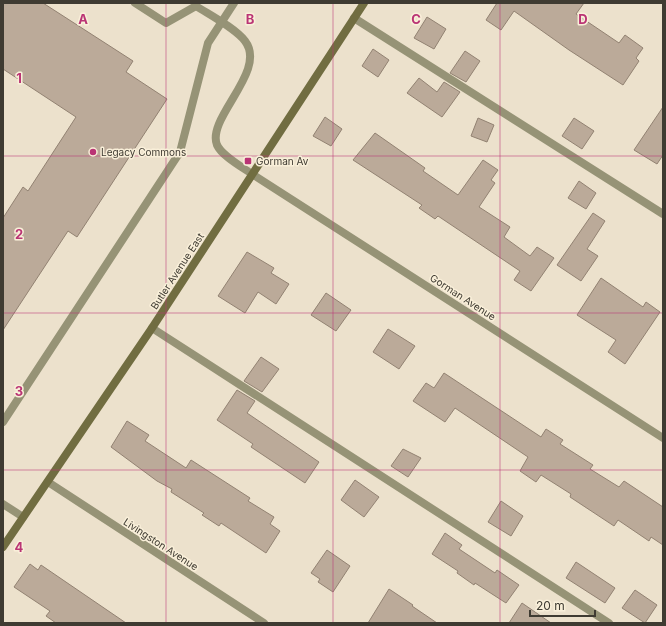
<svg xmlns="http://www.w3.org/2000/svg" width="666" height="626" viewBox="0 0 666 626" font-family="Inter,sans-serif">
	<rect width="100%" height="100%" fill="#ece1cc"/>
	<g fill="#ba9" stroke="#928272">
		<polygon points="3,3 43,3 133,61 126,72 167,99 77,237 68,231 3,330 3,218 23,187 28,191 76,117 3,69"/>
		<polygon points="497,3 584,3 576,14 619,43 625,35 643,48 636,58 639,61 623,85 569,50 514,11 501,30 486,20"/>
		<polygon points="427,17 446,29 434,49 414,38"/>
		<polygon points="373,49 389,60 378,77 362,66"/>
		<polygon points="465,51 480,61 466,82 450,73"/>
		<polygon points="419,78 437,92 444,82 460,92 442,117 407,93"/>
		<polygon points="663,107 663,155 657,164 634,150"/>
		<polygon points="325,117 342,129 331,146 313,136"/>
		<polygon points="478,118 494,125 487,142 471,136"/>
		<polygon points="574,118 594,131 582,149 562,136"/>
		<polygon points="375,133 425,168 423,171 458,195 483,160 498,170 491,180 495,183 479,207 510,227 504,237 530,256 537,247 554,258 531,291 514,280 520,271 438,216 435,219 419,208 422,205 353,160"/>
		<polygon points="579,181 596,193 586,209 568,198"/>
		<polygon points="593,213 605,221 587,249 598,256 581,281 557,265"/>
		<polygon points="247,252 274,268 271,273 289,284 276,304 258,292 245,313 218,296"/>
		<polygon points="601,278 643,307 646,302 660,312 625,364 608,352 616,340 577,315"/>
		<polygon points="326,293 351,310 336,331 311,315"/>
		<polygon points="388,329 415,346 399,369 373,352"/>
		<polygon points="261,357 279,369 262,392 244,381"/>
		<polygon points="444,373 541,437 546,429 563,440 560,444 593,465 590,469 619,487 624,481 663,507 663,545 651,537 649,541 618,520 614,526 570,497 571,494 541,475 536,482 520,471 528,457 455,408 445,422 413,401 426,383 434,388"/>
		<polygon points="237,390 255,401 247,413 319,462 305,483 251,447 253,444 217,420"/>
		<polygon points="127,421 149,435 145,441 186,468 191,460 250,498 248,501 274,517 270,524 280,531 266,553 221,523 219,526 202,515 204,513 171,492 172,489 157,481 111,447"/>
		<polygon points="403,449 421,458 408,477 391,466"/>
		<polygon points="355,480 379,497 364,517 341,500"/>
		<polygon points="501,501 523,516 511,536 488,522"/>
		<polygon points="445,533 462,545 459,549 495,573 497,570 519,585 506,603 475,583 474,585 457,573 458,571 432,554"/>
		<polygon points="327,550 350,566 333,592 318,582 320,579 311,573"/>
		<polygon points="576,562 615,588 605,603 566,578"/>
		<polygon points="30,564 38,570 41,565 126,623 56,623 46,616 50,611 14,587"/>
		<polygon points="389,589 413,605 412,606 437,623 368,623"/>
		<polygon points="635,590 657,605 645,623 622,608"/>
		<polygon points="522,603 551,623 509,623"/>
	</g>
	<g fill="none" stroke-linecap="round" stroke-linejoin="round">
		<g stroke="#969376" stroke-width="8">
			<polyline points="135,3 166,23 196,6"/>
			<path d="M196 6C210 15 235 28 245 41 268 71 206 118 217 145 222 156 242 167 252 174"/>
			<polyline points="354,18 663,214"/>
			<polyline points="152,328 609,623"/>
			<polyline points="3,422 180,152 208,43 234,3"/>
		</g>
		<g stroke="#969376" stroke-width="8">
			<polyline points="252,174 663,438"/>
			<polyline points="48,482 264,623"/>
			<polyline points="3,504 23,517"/>
		</g>
		<polyline stroke="#716d41" stroke-width="8" points="3,547 152,328 364,3"/>
	</g>
	<path fill="none" stroke="#ba3475" stroke-width="1" stroke-opacity="0.55" d="M166 3V623M333 3V623M500 3V623M3 156H663M3 313H663M3 470H663"/>
	<g fill="#ba3475" stroke="#f9efd9" stroke-width="1.5">
		<circle cx="93" cy="152" r="4"/>
		<rect x="244" y="157" width="8" height="8" rx="2"/>
	</g>
	<g text-anchor="middle" dominant-baseline="central" stroke-width="3" stroke-linejoin="round" paint-order="stroke">
		<g font-size="10" fill="#3f3b32" stroke="#f9efd9" text-anchor="start">
			<text x="101" y="152">Legacy Commons</text>
			<text x="256" y="161">Gorman Av</text>
		</g>
		<g font-size="10" fill="#3f3b32" stroke="#f9efd9">
			<text transform="translate(177 271) rotate(-57)">Butler Avenue East</text>
			<text transform="translate(463 297) rotate(33)">Gorman Avenue</text>
			<text transform="translate(161 544) rotate(33)">Livingston Avenue</text>
		</g>
	</g>
	<g font-size="13" text-anchor="middle" font-weight="bold" fill="#ba3475" stroke="#f9efd9" stroke-width="3" stroke-linejoin="round" paint-order="stroke">
		<text x="83" y="24">A</text>
		<text x="250" y="24">B</text>
		<text x="416" y="24">C</text>
		<text x="583" y="24">D</text>
		<text x="19" y="83">1</text>
		<text x="19" y="239">2</text>
		<text x="19" y="396">3</text>
		<text x="19" y="552">4</text>
	</g>
	<rect width="666" height="626" fill="none" stroke="#3f3b32" stroke-width="8"/>
	<path d="M530 610v6h65v-6" fill="none" stroke="#3f3b32" stroke-width="2"/>
	<text x="536" y="610" font-size="12" fill="#3f3b32" stroke="#f9efd9" stroke-width="3" paint-order="stroke">20 m</text>
</svg>
